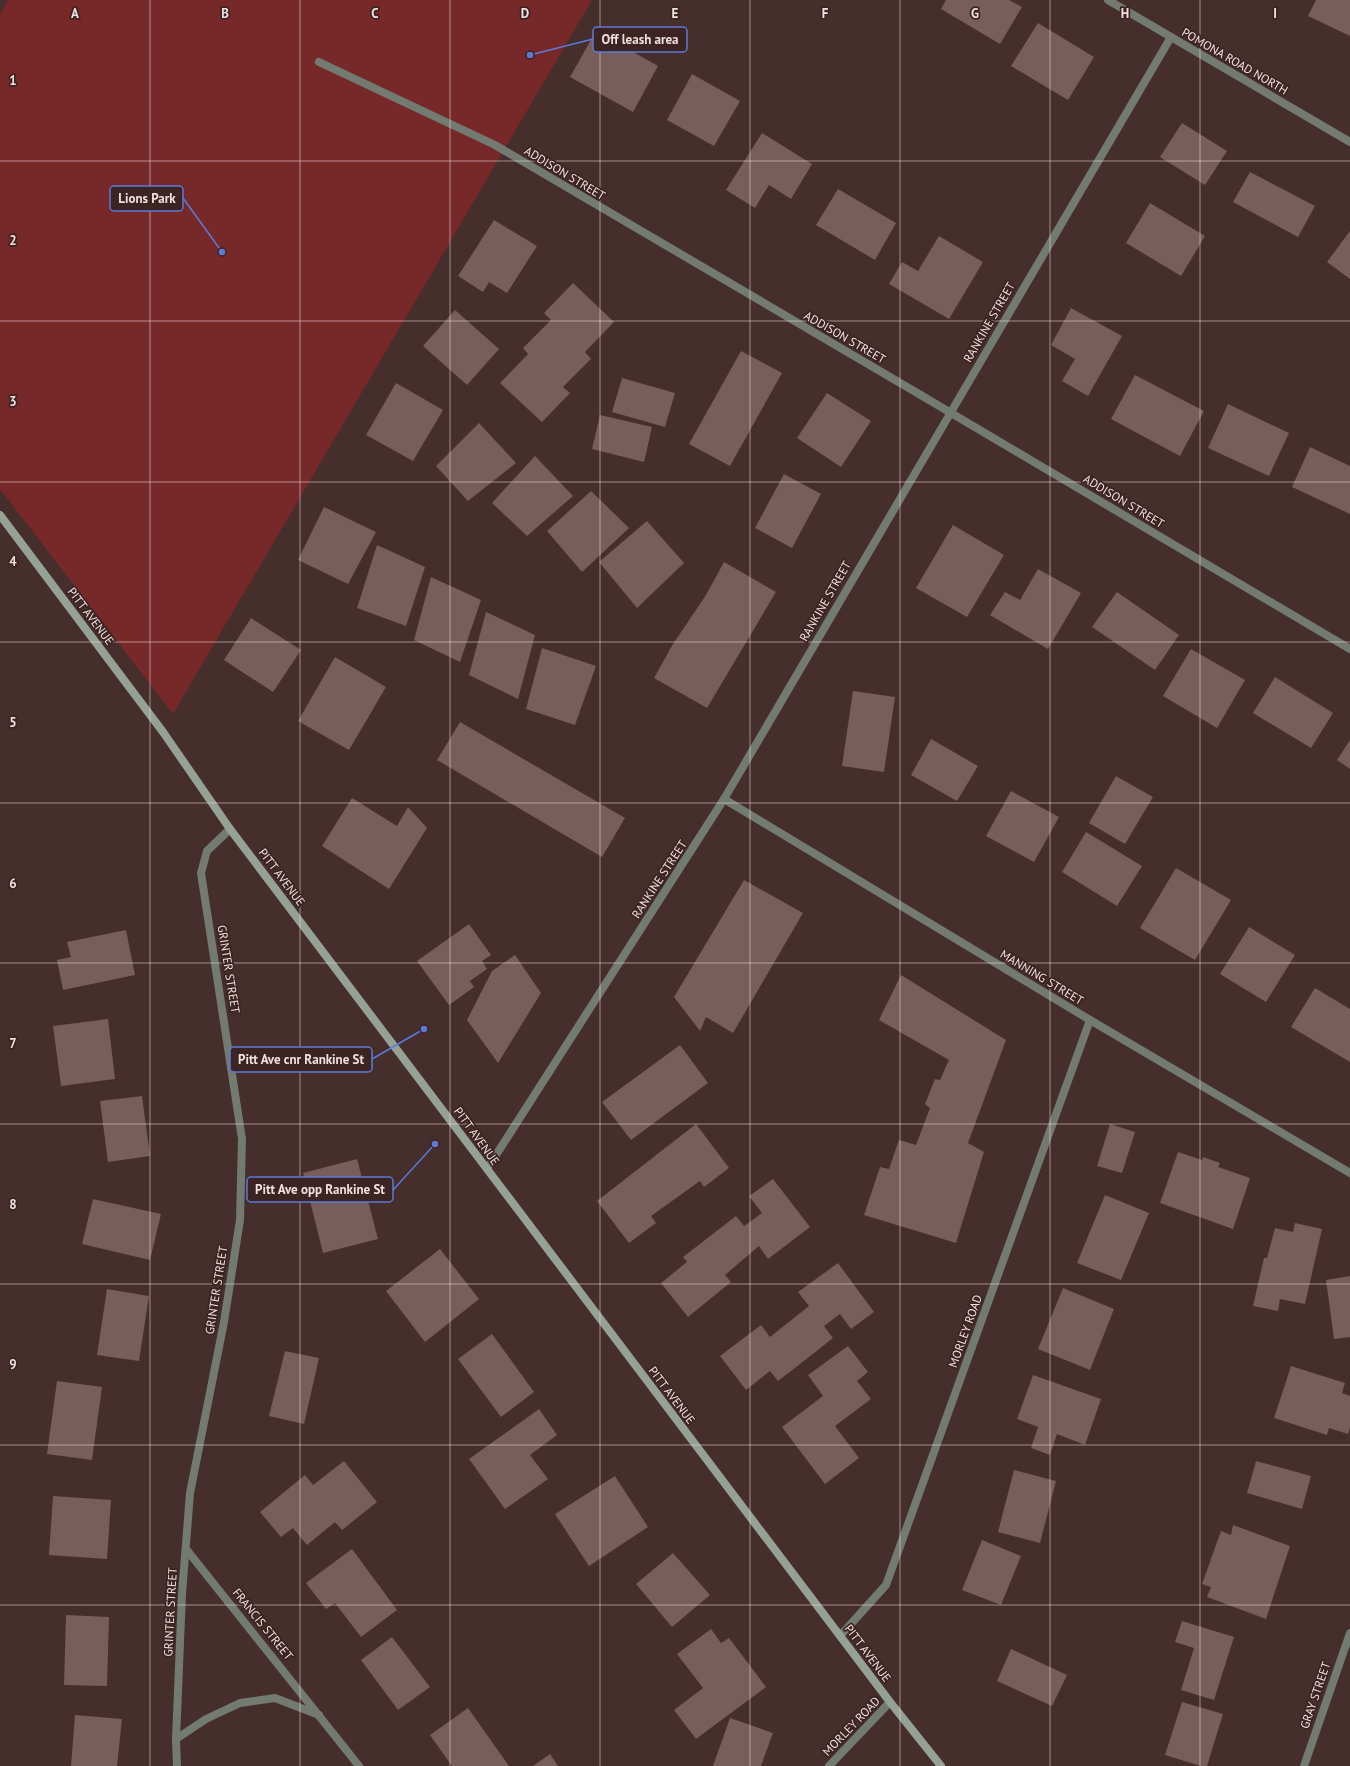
<svg xmlns="http://www.w3.org/2000/svg" width="1350" height="1766" viewBox="0 0 1350 1766" font-family="'PT Sans',sans-serif">
	<rect width="100%" height="100%" fill="#452e2c"/>
	<polygon fill="#772828" points="8,0 592,0 173,714 0,489 0,14"/>
	<g fill="#775d5b">
		<polygon points="946,0 1009,0 1022,7 1000,44 941,9"/>
		<polygon points="1316,0 1350,0 1350,36 1308,16"/>
		<polygon points="1038,23 1094,57 1068,100 1011,66"/>
		<polygon points="596,31 658,66 633,112 570,77"/>
		<polygon points="692,74 740,101 714,146 667,120"/>
		<polygon points="1182,123 1227,151 1205,185 1160,157"/>
		<polygon points="762,133 812,164 791,199 769,185 755,208 726,190"/>
		<polygon points="1250,172 1315,206 1298,237 1233,202"/>
		<polygon points="838,189 896,223 875,260 816,225"/>
		<polygon points="1150,203 1205,236 1181,276 1126,243"/>
		<polygon points="494,220 537,246 507,293 489,282 483,292 458,276"/>
		<polygon points="1350,231 1350,279 1327,262"/>
		<polygon points="939,236 983,262 949,319 889,284 902,262 918,271"/>
		<polygon points="573,283 614,322 585,352 591,359 563,387 570,393 542,422 500,383 528,354 523,348 551,320 544,313"/>
		<polygon points="1071,308 1122,336 1088,396 1062,381 1075,359 1051,345"/>
		<polygon points="455,310 499,349 467,385 423,346"/>
		<polygon points="741,351 782,373 730,466 689,444"/>
		<polygon points="1135,375 1204,411 1180,456 1111,419"/>
		<polygon points="622,378 675,393 665,427 612,412"/>
		<polygon points="396,383 443,410 413,461 366,435"/>
		<polygon points="827,393 871,421 841,467 797,438"/>
		<polygon points="1228,404 1289,433 1269,476 1208,448"/>
		<polygon points="600,415 652,427 644,462 592,449"/>
		<polygon points="479,423 516,463 468,501 436,466"/>
		<polygon points="1310,447 1350,466 1350,514 1292,487"/>
		<polygon points="535,456 573,496 527,536 492,503"/>
		<polygon points="784,474 821,494 792,548 755,528"/>
		<polygon points="591,491 629,528 582,572 547,531"/>
		<polygon points="324,507 376,532 348,584 298,560"/>
		<polygon points="647,521 684,563 637,608 599,562"/>
		<polygon points="953,525 1004,555 967,617 916,588"/>
		<polygon points="377,545 425,567 406,626 357,608"/>
		<polygon points="724,562 776,592 707,708 654,678 673,644 706,595"/>
		<polygon points="1038,569 1081,593 1048,649 990,615 1005,592 1020,600"/>
		<polygon points="431,577 481,600 460,662 414,640"/>
		<polygon points="1117,592 1179,635 1155,670 1092,627"/>
		<polygon points="486,612 535,635 518,699 469,675"/>
		<polygon points="251,618 301,650 273,692 224,660"/>
		<polygon points="542,648 596,666 575,725 526,709"/>
		<polygon points="1191,649 1245,680 1217,728 1163,696"/>
		<polygon points="335,657 386,687 349,750 298,721"/>
		<polygon points="1275,677 1333,713 1311,748 1253,713"/>
		<polygon points="853,691 895,697 884,772 842,766"/>
		<polygon points="460,722 625,818 602,857 437,760"/>
		<polygon points="931,739 978,766 957,801 911,775"/>
		<polygon points="1350,740 1350,769 1337,760"/>
		<polygon points="1116,776 1153,797 1125,844 1089,823"/>
		<polygon points="1011,791 1059,817 1034,862 986,836"/>
		<polygon points="352,798 397,826 408,807 427,828 389,889 322,846"/>
		<polygon points="1086,832 1142,866 1117,906 1062,872"/>
		<polygon points="1176,868 1231,900 1195,960 1140,928"/>
		<polygon points="744,880 803,913 733,1033 706,1017 700,1031 674,997"/>
		<polygon points="469,924 491,955 482,961 487,969 470,981 474,987 449,1005 417,961"/>
		<polygon points="1249,927 1295,955 1266,1002 1220,974"/>
		<polygon points="126,930 135,975 63,990 57,960 71,957 67,942"/>
		<polygon points="515,955 541,993 498,1063 467,1020 492,971"/>
		<polygon points="901,975 1006,1040 968,1143 984,1152 956,1243 864,1215 880,1167 889,1169 899,1140 916,1145 930,1108 925,1104 935,1079 940,1080 949,1060 879,1020"/>
		<polygon points="1315,988 1350,1009 1350,1062 1291,1027"/>
		<polygon points="108,1019 115,1079 61,1086 53,1026"/>
		<polygon points="680,1045 708,1083 631,1140 602,1102"/>
		<polygon points="142,1096 150,1156 108,1162 100,1101"/>
		<polygon points="696,1124 729,1168 704,1187 700,1181 651,1216 656,1223 629,1243 597,1201"/>
		<polygon points="1110,1124 1135,1132 1122,1173 1097,1166"/>
		<polygon points="1178,1152 1202,1160 1203,1157 1220,1163 1218,1167 1250,1178 1233,1229 1160,1203"/>
		<polygon points="357,1159 378,1239 323,1253 303,1173"/>
		<polygon points="773,1179 810,1227 768,1259 759,1246 725,1275 731,1282 688,1317 661,1283 687,1262 683,1257 736,1216 744,1226 762,1213 749,1196"/>
		<polygon points="1105,1195 1149,1213 1121,1280 1077,1263"/>
		<polygon points="93,1199 161,1214 150,1260 82,1244"/>
		<polygon points="1295,1223 1322,1229 1305,1304 1280,1299 1278,1311 1253,1306 1264,1258 1267,1258 1275,1228 1293,1232"/>
		<polygon points="440,1249 479,1299 425,1342 386,1291"/>
		<polygon points="838,1263 874,1312 851,1329 840,1314 824,1326 833,1338 809,1357 778,1381 770,1371 746,1390 720,1356 761,1325 770,1337 809,1306 798,1292"/>
		<polygon points="1350,1276 1350,1337 1334,1339 1326,1280"/>
		<polygon points="1063,1288 1114,1309 1090,1370 1038,1349"/>
		<polygon points="107,1289 149,1296 139,1361 97,1355"/>
		<polygon points="492,1334 534,1392 501,1417 458,1359"/>
		<polygon points="848,1346 868,1372 857,1381 871,1399 835,1426 859,1458 825,1484 782,1427 823,1396 808,1375"/>
		<polygon points="285,1351 319,1358 304,1424 269,1416"/>
		<polygon points="1291,1366 1345,1383 1342,1393 1350,1396 1350,1428 1348,1434 1329,1428 1327,1435 1274,1418"/>
		<polygon points="1033,1375 1101,1399 1085,1445 1057,1434 1050,1455 1031,1448 1038,1427 1017,1419"/>
		<polygon points="57,1381 102,1387 92,1460 47,1454"/>
		<polygon points="539,1409 557,1435 530,1455 548,1479 505,1509 469,1459"/>
		<polygon points="344,1461 377,1502 342,1530 335,1522 307,1545 293,1528 281,1537 260,1512 305,1475 313,1485"/>
		<polygon points="1256,1461 1311,1476 1302,1509 1247,1493"/>
		<polygon points="1014,1470 1056,1481 1040,1543 998,1532"/>
		<polygon points="615,1476 648,1527 589,1566 555,1514"/>
		<polygon points="53,1496 111,1500 107,1559 49,1555"/>
		<polygon points="1233,1525 1290,1546 1266,1619 1207,1597 1211,1587 1202,1584 1221,1531 1231,1535"/>
		<polygon points="982,1540 1021,1556 1001,1605 962,1590"/>
		<polygon points="352,1549 397,1610 361,1637 335,1603 326,1609 306,1583"/>
		<polygon points="673,1553 710,1595 672,1627 636,1584"/>
		<polygon points="66,1615 109,1617 107,1686 64,1685"/>
		<polygon points="1182,1621 1234,1637 1214,1700 1181,1690 1194,1648 1175,1642"/>
		<polygon points="711,1629 721,1643 729,1638 766,1687 696,1739 674,1710 703,1688 677,1654"/>
		<polygon points="392,1637 430,1687 398,1710 361,1660"/>
		<polygon points="1011,1649 1067,1675 1052,1706 997,1681"/>
		<polygon points="1182,1702 1223,1714 1207,1766 1201,1766 1165,1755"/>
		<polygon points="468,1708 509,1766 452,1766 430,1735"/>
		<polygon points="75,1715 122,1719 117,1766 71,1766"/>
		<polygon points="730,1718 773,1733 761,1766 713,1766"/>
		<polygon points="550,1754 558,1766 533,1766"/>
	</g>
	<g fill="none" stroke-linecap="round" stroke-linejoin="round">
		<g stroke="#727a72" stroke-width="8">
			<polyline points="1108,0 1350,142"/>
			<polyline points="319,62 495,145 919,394 1350,649"/>
			<polyline points="724,799 1090,1020 1350,1173"/>
			<polyline points="487,1169 724,799 1171,37"/>
			<polyline points="186,1549 359,1766"/>
			<polyline points="840,1636 886,1585 1090,1020"/>
			<polyline points="176,1739 206,1719 240,1703 275,1698 319,1715"/>
			<polyline points="177,1766 176,1739 182,1594 190,1493 224,1322 240,1220 242,1139 201,873 207,851 230,829"/>
			<polyline points="829,1766 890,1702"/>
			<polyline points="1304,1766 1350,1633"/>
		</g>
		<polyline stroke="#95a194" stroke-width="8" points="0,515 163,732 230,829 890,1702 941,1766"/>
	</g>
	<path fill="none" stroke="#f0e0df" stroke-width="1" stroke-opacity="0.55" d="M150 0V1766M300 0V1766M450 0V1766M600 0V1766M750 0V1766M900 0V1766M1050 0V1766M1200 0V1766M0 161H1350M0 321H1350M0 482H1350M0 642H1350M0 803H1350M0 963H1350M0 1124H1350M0 1284H1350M0 1445H1350M0 1605H1350"/>
	<g text-anchor="middle" dominant-baseline="central" stroke-width="3.5" stroke-linejoin="round" paint-order="stroke">
		<g font-size="12" fill="#f0e0df" stroke="#3b2422">
			<text transform="translate(1235 61) rotate(30)">POMONA ROAD NORTH</text>
			<text transform="translate(565 173) rotate(31)">ADDISON STREET</text>
			<text transform="translate(989 322) rotate(-60)">RANKINE STREET</text>
			<text transform="translate(845 337) rotate(30)">ADDISON STREET</text>
			<text transform="translate(1124 501) rotate(31)">ADDISON STREET</text>
			<text transform="translate(825 601) rotate(-60)">RANKINE STREET</text>
			<text transform="translate(91 616) rotate(53)">PITT AVENUE</text>
			<text transform="translate(282 877) rotate(53)">PITT AVENUE</text>
			<text transform="translate(659 879) rotate(-57)">RANKINE STREET</text>
			<text transform="translate(229 969) rotate(81)">GRINTER STREET</text>
			<text transform="translate(1042 977) rotate(31)">MANNING STREET</text>
			<text transform="translate(477 1136) rotate(54)">PITT AVENUE</text>
			<text transform="translate(216 1290) rotate(-81)">GRINTER STREET</text>
			<text transform="translate(965 1331) rotate(-70)">MORLEY ROAD</text>
			<text transform="translate(672 1395) rotate(53)">PITT AVENUE</text>
			<text transform="translate(170 1612) rotate(-87)">GRINTER STREET</text>
			<text transform="translate(263 1624) rotate(51)">FRANCIS STREET</text>
			<text transform="translate(868 1653) rotate(53)">PITT AVENUE</text>
			<text transform="translate(1315 1695) rotate(-71)">GRAY STREET</text>
			<text transform="translate(851 1726) rotate(-46)">MORLEY ROAD</text>
		</g>
	</g>
	<g font-size="13" text-anchor="middle" font-weight="bold" fill="#f0e0df" stroke="#3b2422" stroke-width="3.5" stroke-linejoin="round" paint-order="stroke">
		<text x="75" y="18">A</text>
		<text x="225" y="18">B</text>
		<text x="375" y="18">C</text>
		<text x="525" y="18">D</text>
		<text x="675" y="18">E</text>
		<text x="825" y="18">F</text>
		<text x="975" y="18">G</text>
		<text x="1125" y="18">H</text>
		<text x="1275" y="18">I</text>
		<text x="13" y="85">1</text>
		<text x="13" y="245">2</text>
		<text x="13" y="406">3</text>
		<text x="13" y="566">4</text>
		<text x="13" y="727">5</text>
		<text x="13" y="888">6</text>
		<text x="13" y="1048">7</text>
		<text x="13" y="1209">8</text>
		<text x="13" y="1369">9</text>
	</g>
	<path fill="none" stroke="#5c7ada" stroke-width="1.5" d="M530 55L593 39M222 252L183 198M424 1029L372 1059M435 1144L393 1190"/>
	<g fill="#5c7ada" stroke="#3b2422" stroke-width="1.5">
		<circle cx="530" cy="55" r="4"/>
		<circle cx="222" cy="252" r="4"/>
		<circle cx="424" cy="1029" r="4"/>
		<circle cx="435" cy="1144" r="4"/>
	</g>
	<g fill="#3b2422" stroke="#5c7ada" stroke-width="1.5">
		<rect x="593" y="27" width="94" height="25" rx="4"/>
		<rect x="110" y="186" width="73" height="25" rx="4"/>
		<rect x="230" y="1047" width="142" height="25" rx="4"/>
		<rect x="247" y="1177" width="146" height="25" rx="4"/>
	</g>
	<g font-size="13" text-anchor="middle" font-weight="bold" fill="#f0e0df">
		<text x="640" y="44">Off leash area</text>
		<text x="147" y="203">Lions Park</text>
		<text x="301" y="1064">Pitt Ave cnr Rankine St</text>
		<text x="320" y="1194">Pitt Ave opp Rankine St</text>
	</g>
</svg>
